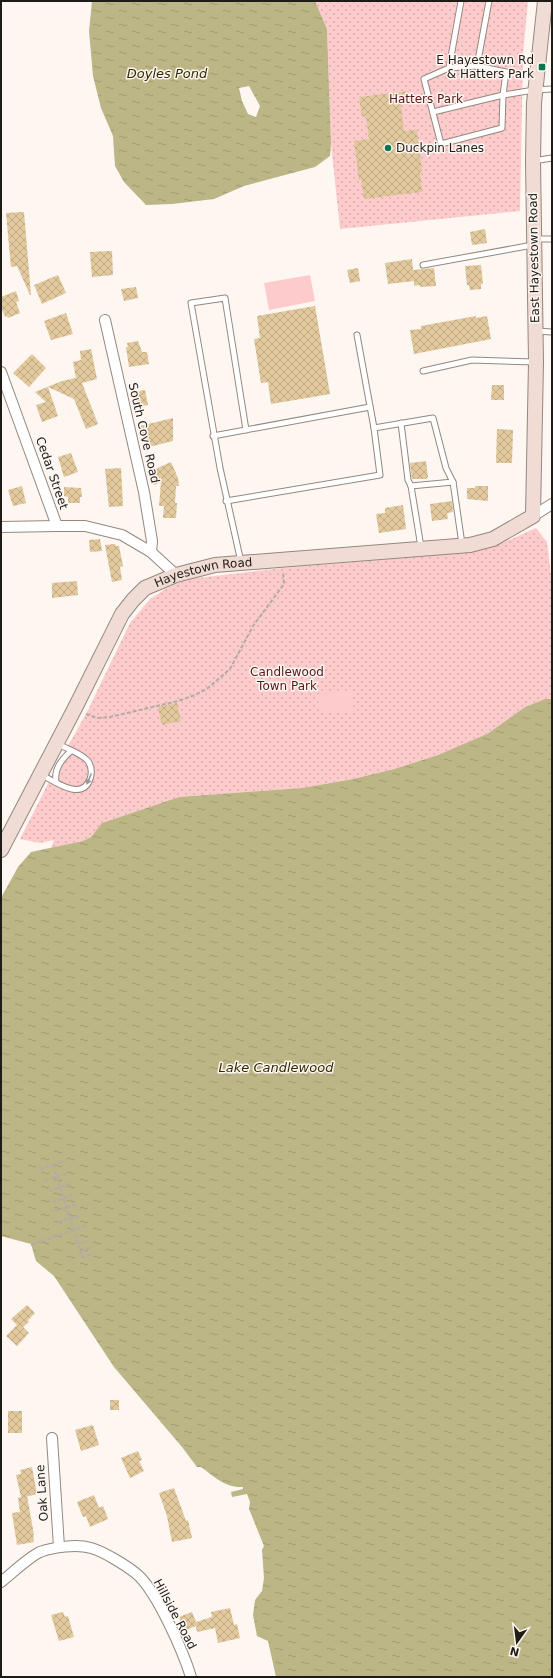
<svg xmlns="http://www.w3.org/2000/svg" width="553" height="1678" viewBox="0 0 553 1678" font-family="'DejaVu Sans',sans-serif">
	<defs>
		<pattern id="park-dots" width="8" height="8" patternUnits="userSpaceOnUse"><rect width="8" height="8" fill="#fdcbcc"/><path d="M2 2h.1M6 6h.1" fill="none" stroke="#d8aeae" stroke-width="1.8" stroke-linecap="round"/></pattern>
		<pattern id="water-ripples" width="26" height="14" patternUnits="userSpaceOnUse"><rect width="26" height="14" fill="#bcb586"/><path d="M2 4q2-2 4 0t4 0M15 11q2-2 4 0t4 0" fill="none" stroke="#a19b73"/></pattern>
		<pattern id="building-cross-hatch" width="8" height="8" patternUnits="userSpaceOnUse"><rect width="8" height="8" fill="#e2c89d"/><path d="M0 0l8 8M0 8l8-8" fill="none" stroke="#c1ab86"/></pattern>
	</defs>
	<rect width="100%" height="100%" fill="#fef6f0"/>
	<g fill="url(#park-dots)">
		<polygon points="315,1 528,1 523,54 520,211 340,229 331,144 327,29"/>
		<polygon points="536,528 547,542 552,583 552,699 545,699 525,707 487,734 470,742 438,755 394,769 353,779 302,788 179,797 102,823 91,837 83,841 51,848 54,840 40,843 20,839 57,766 88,710 130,623 150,599 167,588 188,579 283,568 440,555 500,544"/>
	</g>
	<g fill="#fdcbcc">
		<polygon points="310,275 315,301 269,310 264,283"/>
		<polygon points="352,692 354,712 319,713 318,694"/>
	</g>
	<g fill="url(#water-ripples)" fill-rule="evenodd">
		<path d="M92 1H315L327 29 331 144 330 156 315 167 244 186 214 199 172 204 146 205 124 182 115 166 113 136 101 108 93 76 89 31ZM249 86 260 106 256 117 248 114 242 101 239 88Z"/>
		<path d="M545 699H552V1677H276L268 1641 257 1636 253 1615 255 1600 262 1591 264 1578 262 1550 264 1546 249 1509 250 1502 247 1494 232 1497 231 1492 243 1489V1487C225 1488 215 1477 201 1467H197L182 1447 114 1367 54 1276 36 1261 31 1244 1 1236V898L18 867 31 852 83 841 91 837 102 823 179 797 302 788 353 779 394 769 438 755 487 734 525 707Z"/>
	</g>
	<g fill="url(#building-cross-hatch)">
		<polygon points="408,91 410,104 401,105 404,131 417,130 418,142 421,142 422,153 420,154 422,171 420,172 422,192 364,199 361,179 359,180 354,141 369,139 366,116 362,117 359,97"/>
		<polygon points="24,212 31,295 30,295 17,266 11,267 6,213"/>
		<polygon points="485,229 487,243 472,245 470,232"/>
		<polygon points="112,251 113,275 92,277 90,252"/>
		<polygon points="412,259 413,270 434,268 436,286 420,287 420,285 414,286 414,281 388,284 385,263"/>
		<polygon points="481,265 483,284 481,284 481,289 470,290 469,285 467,285 465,266"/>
		<polygon points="358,268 360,281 350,283 347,270"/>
		<polygon points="58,275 66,293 42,304 34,285"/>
		<polygon points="136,287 138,298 124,301 121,289"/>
		<polygon points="16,291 19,301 16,302 20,313 8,318 7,316 5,317 1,307 1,297"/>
		<polygon points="315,306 330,394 271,404 268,382 261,383 254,339 260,338 257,316"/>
		<polygon points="66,313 73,334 51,340 44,321"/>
		<polygon points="476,316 476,318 487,316 491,339 414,354 410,330 421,329 421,326"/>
		<polygon points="138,341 142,352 147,352 149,364 129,367 126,347 128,347 127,343"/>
		<polygon points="91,349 97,379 82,383 98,424 86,429 74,399 48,387 58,416 42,422 36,405 46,402 35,392 62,381 76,378 73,362 81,360 80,351"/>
		<polygon points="32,354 46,368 29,387 13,373"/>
		<polygon points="492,385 504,385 504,400 491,400"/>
		<polygon points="145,390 148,405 136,407 134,392"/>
		<polygon points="173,418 173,441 145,448 140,426"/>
		<polygon points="497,429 513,430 512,463 496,463"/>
		<polygon points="71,453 78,472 64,477 58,457"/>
		<polygon points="426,461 428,477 426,479 412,479 410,463"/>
		<polygon points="171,462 178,478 179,486 176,486 175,503 177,503 176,518 163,518 164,506 159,506 161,482 154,485 149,472"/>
		<polygon points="121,468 123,506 109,507 105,469"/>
		<polygon points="22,486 26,503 13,506 8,490"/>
		<polygon points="475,486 488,486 488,501 467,499 467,488 475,488"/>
		<polygon points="64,487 81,488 82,497 80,497 80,503 68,503 68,497 64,496"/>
		<polygon points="452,501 453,512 447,513 448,519 432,521 430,504"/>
		<polygon points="403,505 406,529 379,533 376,514 385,513 385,508"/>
		<polygon points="100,539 102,551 90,552 89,540"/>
		<polygon points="115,544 116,546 119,546 123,566 120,567 122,580 112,582 105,545"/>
		<polygon points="77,581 78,595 52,598 52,583"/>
		<polygon points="177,703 181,721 162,725 158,707"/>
		<polygon points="27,1305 35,1313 28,1320 29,1322 23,1327 29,1333 17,1346 6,1336 17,1325 11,1319"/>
		<rect x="110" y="1400" width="9" height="10"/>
		<rect x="8" y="1411" width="14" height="22"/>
		<polygon points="93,1425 99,1445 81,1451 75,1430"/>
		<polygon points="138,1451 142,1460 139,1461 144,1471 130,1478 121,1458"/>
		<polygon points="32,1467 37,1494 25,1497 27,1496 34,1535 33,1535 34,1542 17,1545 12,1513 20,1512 18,1498 21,1497 16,1475 21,1474 20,1470"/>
		<polygon points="174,1488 186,1521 188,1520 192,1538 172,1542 167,1516 159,1493"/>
		<polygon points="94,1495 99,1508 103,1506 108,1519 90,1527 86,1516 83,1517 77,1502"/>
		<polygon points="230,1608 234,1625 237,1624 240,1638 218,1643 215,1628 197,1632 196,1626 184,1631 179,1617 192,1612 196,1622 212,1617 211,1612"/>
		<polygon points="63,1612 65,1617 68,1616 74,1637 59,1641 51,1615"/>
	</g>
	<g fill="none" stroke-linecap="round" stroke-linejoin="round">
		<defs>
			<g id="lane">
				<polyline points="477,66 489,1"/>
				<polyline points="449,68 461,1"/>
				<polyline points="433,112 503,95 506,72 477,66 449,68 424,79 441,144 502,128 503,95 534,90 552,89"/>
				<polyline points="533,161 552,158"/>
				<polyline points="535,239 552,239"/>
				<polyline points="423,265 533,245"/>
				<polyline points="536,331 552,332"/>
				<polyline points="423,371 472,360 535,362"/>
				<polyline points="401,423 408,480 411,486"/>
				<polyline points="374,428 433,418 446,468 453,482"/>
				<polyline points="213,436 370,407"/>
				<polyline points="226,501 380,475 374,428 357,335"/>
				<polyline points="421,547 411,486 453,482 462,544"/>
				<polyline points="241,562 220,468 191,303 225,298 246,430"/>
				<path d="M42 775C54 781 82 802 90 779 92 773 92 767 88 761 81 753 67 749 58 744"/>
				<path d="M56 782C54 769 61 760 71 751"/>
			</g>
			<g id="street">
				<polyline points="105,320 144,492 152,541 151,552"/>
				<polyline points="1,372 57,526 85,526 122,535 151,552 176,575"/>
				<polyline points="533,516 552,504"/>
				<polyline points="1,527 57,526"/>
				<polyline points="52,1438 59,1547"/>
				<path d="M1 1582C11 1574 29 1557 40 1552 53 1547 77 1544 91 1548 103 1551 131 1568 140 1577 159 1597 183 1651 191 1677"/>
			</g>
			<g id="secondary">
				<path id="s1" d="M1 850 75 708 122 614 133 600 145 588 176 575 215 565 470 545 493 539 533 516 536 362 533 161 534 103 545 1"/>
			</g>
		</defs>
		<use href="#lane" stroke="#94887f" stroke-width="7"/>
		<use href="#street" stroke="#94887f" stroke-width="12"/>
		<use href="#secondary" stroke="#94887f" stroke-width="16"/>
		<g stroke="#b2aba6" stroke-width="2" stroke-dasharray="4 2" stroke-linecap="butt">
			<polyline points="86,714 97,718 110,717 178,701 195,695 208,688 230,669 253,626 284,584 283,572"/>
			<polyline points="53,1165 82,1257 94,1253"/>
			<polyline points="40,1169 65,1161"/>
			<polyline points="45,1180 68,1173"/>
			<polyline points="49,1191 72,1183"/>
			<polyline points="52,1202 75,1194"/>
			<polyline points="55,1211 78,1204"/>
			<polyline points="58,1222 82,1215"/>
			<polyline points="78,1244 90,1240"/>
			<polyline points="31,1245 85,1226"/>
			<polyline points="81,1251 93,1247"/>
		</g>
		<use href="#lane" stroke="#fff" stroke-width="5"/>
		<use href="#street" stroke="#fff" stroke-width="10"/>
		<use href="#secondary" stroke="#f1dcd5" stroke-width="14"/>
	</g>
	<defs><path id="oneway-solid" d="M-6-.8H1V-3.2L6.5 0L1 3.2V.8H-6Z"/></defs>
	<use fill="#9a9897" href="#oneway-solid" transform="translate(89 779) rotate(113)"/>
	<g fill="#077751" stroke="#fef6f0" stroke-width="1.5">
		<rect x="538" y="63" width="8" height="8" rx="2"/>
		<circle cx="388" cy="148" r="4"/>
	</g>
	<g text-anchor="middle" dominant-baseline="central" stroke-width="3" stroke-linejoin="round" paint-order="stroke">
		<g font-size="12" fill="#1f1b17" stroke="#fef6f0" text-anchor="end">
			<text x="534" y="60">E Hayestown Rd<tspan x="534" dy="14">&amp; Hatters Park</tspan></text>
			<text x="396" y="148" text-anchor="start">Duckpin Lanes</text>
		</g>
		<g font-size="12" fill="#56171e" stroke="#fef6f0">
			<text x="426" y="99">Hatters Park</text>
			<text x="287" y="672">Candlewood<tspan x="287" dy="14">Town Park</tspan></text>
		</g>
		<g font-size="12" fill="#1f1b17" stroke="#fef6f0">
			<text transform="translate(534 258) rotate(-91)">East Hayestown Road</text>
			<text transform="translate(144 433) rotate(77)">South Cove Road</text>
			<text transform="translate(52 473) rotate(71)">Cedar Street</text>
			<text stroke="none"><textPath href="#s1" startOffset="361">Hayestown Road</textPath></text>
			<text transform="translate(42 1493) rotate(-94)">Oak Lane</text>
			<text transform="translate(175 1614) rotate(62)">Hillside Road</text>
		</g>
		<g font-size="13" font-style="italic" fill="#302a02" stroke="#fef6f0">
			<text x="167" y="73">Doyles Pond</text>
			<text x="276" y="1067">Lake Candlewood</text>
		</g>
	</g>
	<rect width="553" height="1678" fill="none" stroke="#1f1b17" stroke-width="4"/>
	<g transform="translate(517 1642) rotate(194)" stroke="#fef6f0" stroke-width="3" paint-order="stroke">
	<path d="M0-3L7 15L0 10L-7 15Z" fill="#1f1b17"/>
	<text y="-6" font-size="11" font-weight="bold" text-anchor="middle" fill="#1f1b17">N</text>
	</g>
</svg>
